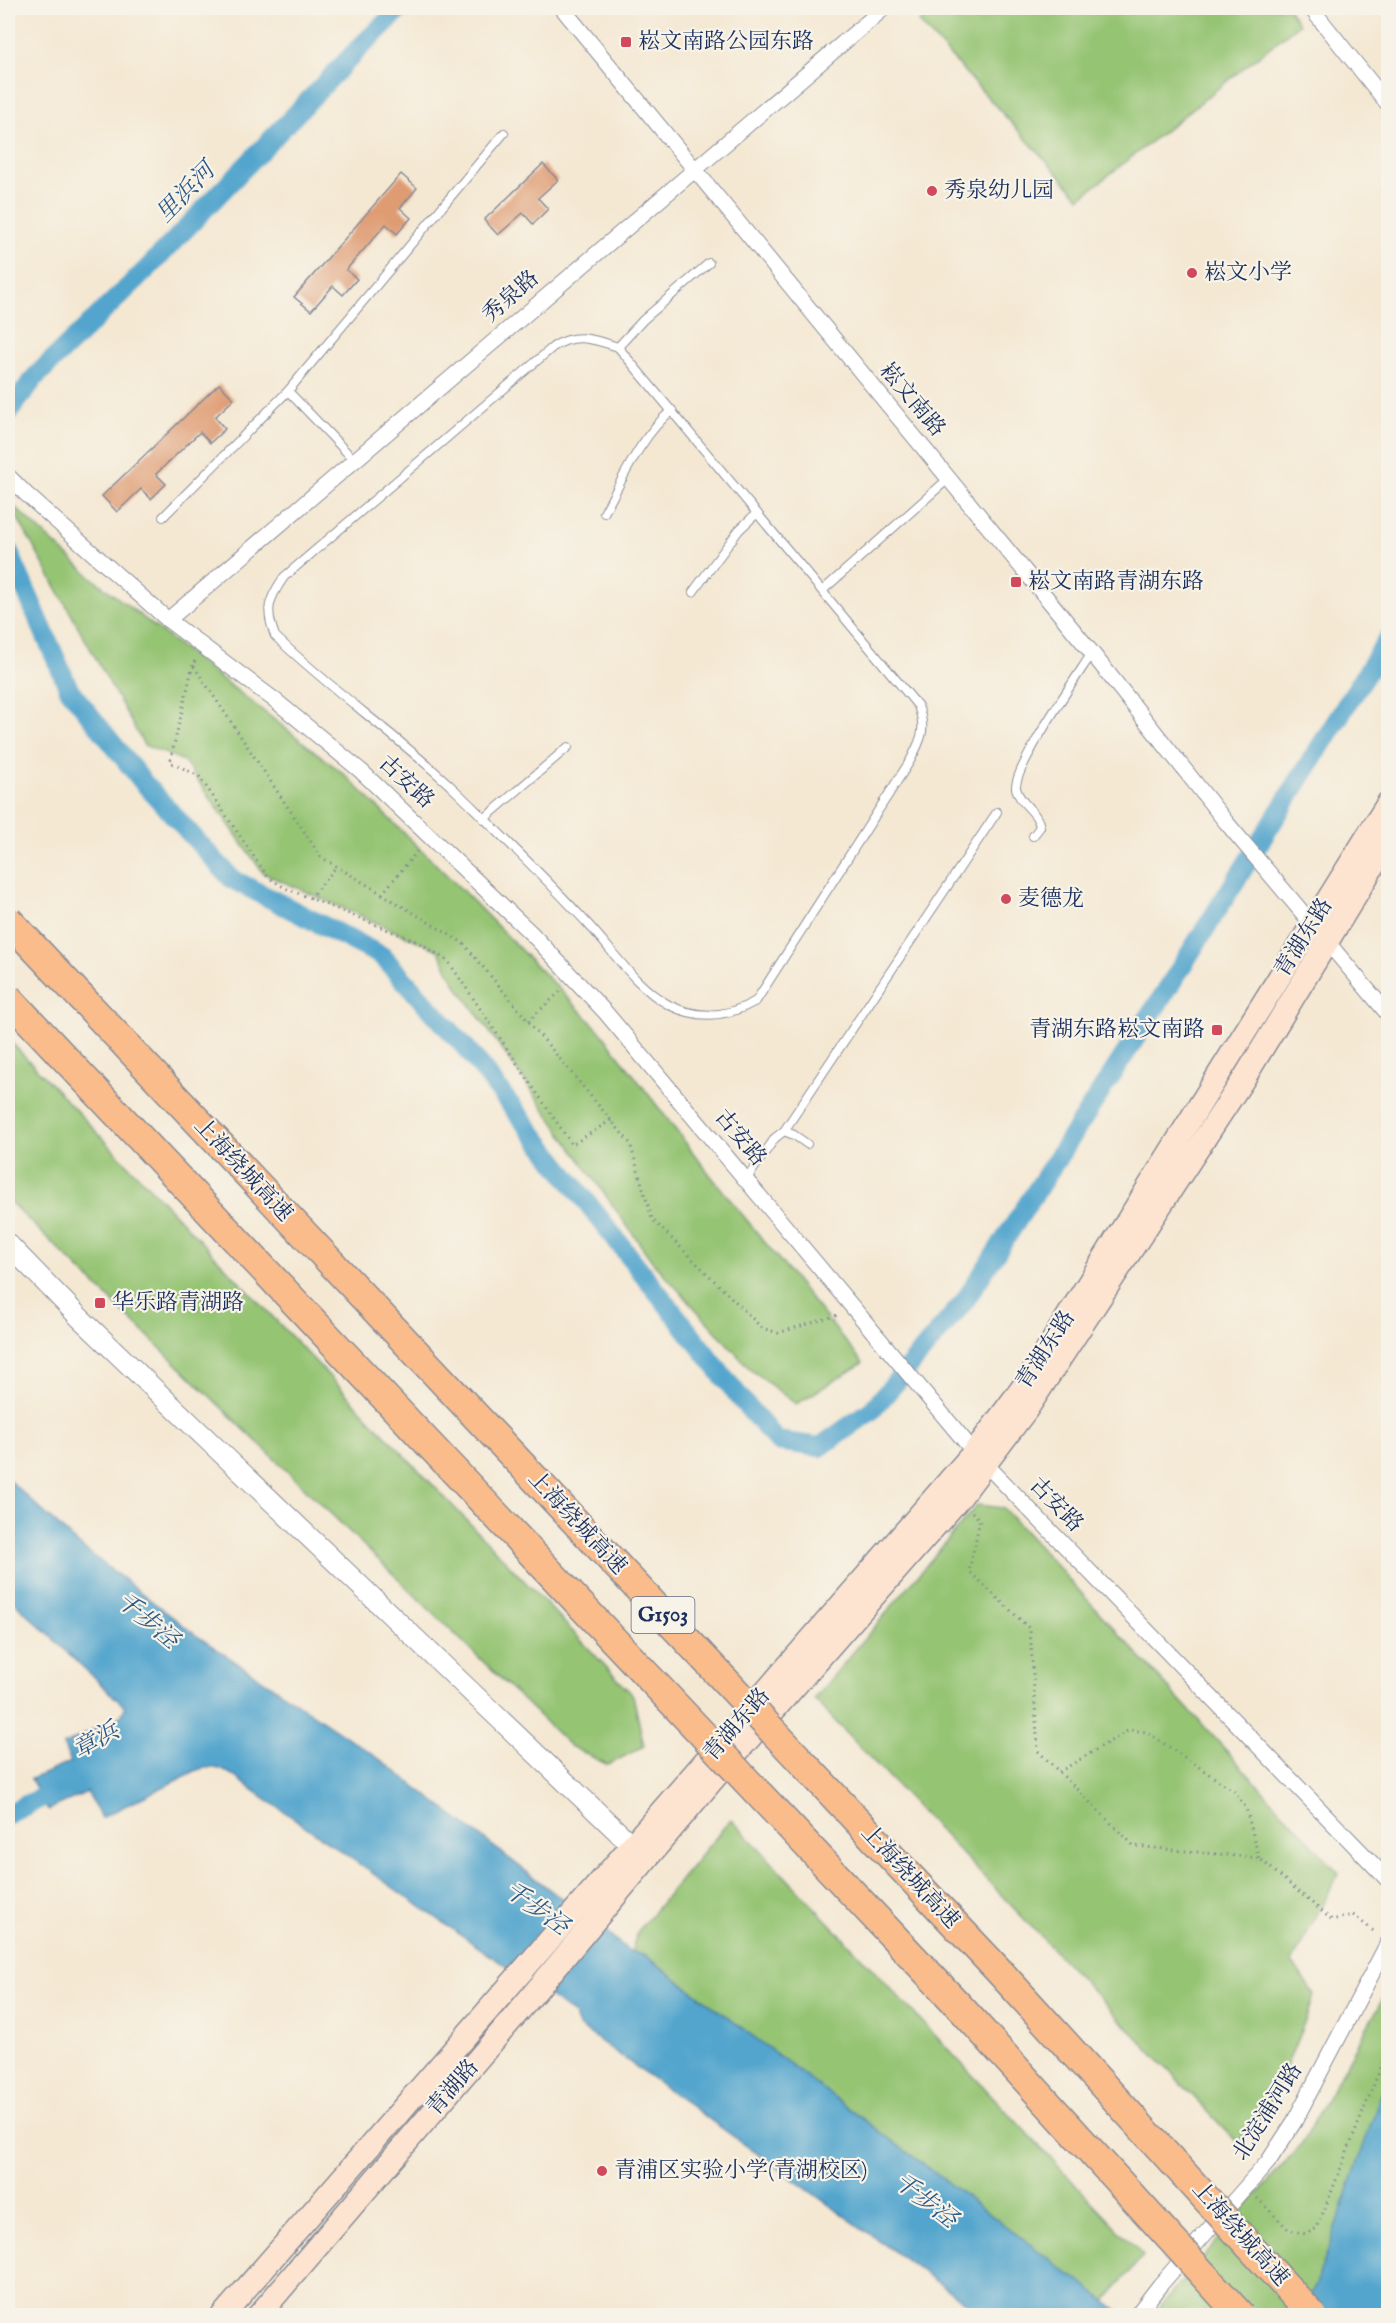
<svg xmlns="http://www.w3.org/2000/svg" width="1396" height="2323" viewBox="0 0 1396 2323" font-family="'IM FELL English','Noto Serif SC',serif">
	<rect width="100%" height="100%" fill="#f7f3e8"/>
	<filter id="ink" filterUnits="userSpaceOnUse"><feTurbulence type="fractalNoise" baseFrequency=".0167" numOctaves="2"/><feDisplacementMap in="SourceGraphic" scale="12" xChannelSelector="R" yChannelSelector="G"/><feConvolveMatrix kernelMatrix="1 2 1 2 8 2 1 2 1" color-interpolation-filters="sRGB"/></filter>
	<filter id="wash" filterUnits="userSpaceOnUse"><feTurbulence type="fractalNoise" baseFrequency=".008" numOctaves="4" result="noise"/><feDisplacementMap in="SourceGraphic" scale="24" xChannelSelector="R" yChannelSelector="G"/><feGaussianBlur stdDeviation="1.35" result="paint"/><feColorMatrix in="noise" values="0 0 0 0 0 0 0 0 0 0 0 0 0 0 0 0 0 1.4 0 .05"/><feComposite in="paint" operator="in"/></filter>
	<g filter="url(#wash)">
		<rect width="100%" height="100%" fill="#f4e8d3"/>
		<g fill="#95c473" stroke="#587a68" stroke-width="1.5">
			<polygon points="935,8 1288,8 1299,24 1080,198 919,22"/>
			<polygon points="8,501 91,577 344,774 461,889 600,1031 711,1176 863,1363 796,1404 751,1370 652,1261 455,983 438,950 263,873 184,761 144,745"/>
			<polygon points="8,1039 633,1695 644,1746 608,1765 570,1746 8,1200"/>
			<polygon points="977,1505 1003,1508 1339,1873 1292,1962 1314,1995 1311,2006 1271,2103 1238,2143 814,1699"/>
			<polygon points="731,1819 1143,2256 1105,2301 646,1956 631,1952 638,1931"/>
			<polygon points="1388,1990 1388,2315 1155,2316 1158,2309 1302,2143"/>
		</g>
		<g fill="#52a5cd" stroke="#366a96" stroke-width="1.5">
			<path d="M8 1479 78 1544 196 1635 381 1760 631 1952 646 1956 1124 2315H983L579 2026 574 2014 229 1773C217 1767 209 1766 197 1770L101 1818 87 1792 48 1810 31 1779 71 1762 63 1745 121 1716 125 1707 8 1596Z"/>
			<polygon points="1388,2078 1388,2315 1302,2316 1316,2284 1385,2083"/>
		</g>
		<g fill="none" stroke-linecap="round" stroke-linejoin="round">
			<g stroke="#52a5cd" stroke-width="20">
				<polyline points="8,413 36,376 147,269 360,47 401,8"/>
				<polyline points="8,550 69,689 143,782 232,879 382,956 466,1048 745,1404 777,1441 820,1447 872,1410 964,1302 1166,991 1388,639"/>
				<polyline points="8,1814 65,1786"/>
			</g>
		</g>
		<g id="blocks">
			<g fill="#df9c73">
				<polygon points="543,164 558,180 538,198 548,209 533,224 523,213 498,235 484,220"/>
				<polygon points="401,174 417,188 400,208 411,218 397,234 386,224 346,270 357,279 343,295 333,286 311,311 294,297"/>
				<polygon points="219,384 234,399 215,417 225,429 210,443 200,432 156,474 166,484 151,499 141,489 117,512 102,496"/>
			</g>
		</g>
	</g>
	<g filter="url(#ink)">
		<use href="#blocks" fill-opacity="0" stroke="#888c98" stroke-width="1.5"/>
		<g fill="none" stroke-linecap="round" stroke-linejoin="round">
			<defs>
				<g id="service">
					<polyline points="1378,91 1388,83"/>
					<polyline points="618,347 643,320 709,263"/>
					<polyline points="288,391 355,461"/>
					<path d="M604 513C624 477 640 437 672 410"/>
					<polyline points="163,517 288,391 504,133"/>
					<path d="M822 591 618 347C593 339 575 332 553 347L284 577C268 600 265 610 275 636 333 692 400 737 458 793 501 835 545 877 586 922 612 949 635 987 669 1005 699 1020 728 1017 756 1001L910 761C921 740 927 730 918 706L822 591 948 479"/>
					<polyline points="693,592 739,530 757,513"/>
					<polyline points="484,819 568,747"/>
					<path d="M1033 836 1040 827C1038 811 1019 804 1016 788 1014 767 1078 675 1092 653"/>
					<polyline points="784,1131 997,812"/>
					<polyline points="746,1180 775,1138 784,1131 794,1135 807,1144"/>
				</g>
				<g id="minor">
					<polyline points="562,8 1092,653 1226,822 1388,1014"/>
					<polyline points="1311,8 1388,104"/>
					<polyline points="8,476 26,494 168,620 276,701 361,771 533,935 606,1013 974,1452 1388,1880"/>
					<polyline points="168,620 884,8"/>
					<polyline points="1136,2316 1160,2285 1268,2162 1294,2122 1388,1943"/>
				</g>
				<polyline id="tertiary" points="8,1244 80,1318 643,1856"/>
				<g id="secondary">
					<polyline points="222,2316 974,1452 1028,1380 1388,803"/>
					<polyline points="258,2316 519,2011 711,1782 959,1499 1027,1409 1243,1080 1388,842"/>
				</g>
			</defs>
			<use href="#service" stroke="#888c98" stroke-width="10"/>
			<use href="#minor" stroke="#888c98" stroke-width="17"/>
			<use href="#tertiary" stroke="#888c98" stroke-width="22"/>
			<use href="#secondary" stroke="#888c98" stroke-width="25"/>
			<g stroke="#888c98" stroke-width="3" stroke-dasharray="1.5 4.5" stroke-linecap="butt">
				<polyline points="195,661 193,665 321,857 463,943 630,1143 652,1219 762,1328 778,1333 838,1315"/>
				<polyline points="193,665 170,762 199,776 268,877 285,888 418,942 448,961 572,1145 611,1120"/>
				<polyline points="382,894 419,849"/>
				<polyline points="310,898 337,866"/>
				<polyline points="528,1021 562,990"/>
				<polyline points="972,1512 980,1520 969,1571 1030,1629 1038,1751 1134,1846 1259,1858 1332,1920 1353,1915 1376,1933"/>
				<polyline points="1059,1772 1129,1730 1147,1732 1234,1791 1246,1808 1259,1858"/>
				<polyline points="1257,2198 1289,2230 1306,2234 1317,2228 1388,2049"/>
			</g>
			<use href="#service" stroke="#fff" stroke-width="8"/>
			<use href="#minor" stroke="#fff" stroke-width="15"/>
			<use href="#tertiary" stroke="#fff" stroke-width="20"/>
			<use href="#secondary" stroke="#fde4d1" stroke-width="22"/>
			<defs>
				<g id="motorway-bridge">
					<polyline points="8,920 999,1971 1313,2316"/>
					<polyline points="8,998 959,2006 1241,2316"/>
				</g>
			</defs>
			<use href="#motorway-bridge" stroke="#888c98" stroke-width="31" stroke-linecap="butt"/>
			<use href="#motorway-bridge" stroke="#fabc8b" stroke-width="28"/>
		</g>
	</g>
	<g fill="#d1495b" stroke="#f7f3e8" stroke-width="2">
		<rect x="620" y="36" width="12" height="12" rx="3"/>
		<circle cx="932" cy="191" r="6"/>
		<circle cx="1192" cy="273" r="6"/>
		<rect x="1010" y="576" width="12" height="12" rx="3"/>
		<circle cx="1006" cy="899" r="6"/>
		<rect x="1211" y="1024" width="12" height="12" rx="3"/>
		<rect x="94" y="1297" width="12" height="12" rx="3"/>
		<circle cx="602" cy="2171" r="6"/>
	</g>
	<g text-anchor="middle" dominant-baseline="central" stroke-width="4.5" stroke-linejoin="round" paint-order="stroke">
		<rect fill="#f7f3e8" stroke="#5d6a87" stroke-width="1.5" x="631.5" y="1597" width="63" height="36" rx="4.5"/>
		<g font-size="21" font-weight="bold" fill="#1b2f5e">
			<text x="663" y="1615">G1503</text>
		</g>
		<g font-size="22" fill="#1b2f5e" stroke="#f7f3e8" text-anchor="start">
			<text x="638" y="42">崧文南路公园东路</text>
			<text x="944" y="191">秀泉幼儿园</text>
			<text x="1204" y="273">崧文小学</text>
			<text x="1028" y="582">崧文南路青湖东路</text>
			<text x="1018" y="899">麦德龙</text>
			<text x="1205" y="1030" text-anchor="end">青湖东路崧文南路</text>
			<text x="112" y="1303">华乐路青湖路</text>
			<text x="614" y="2171">青浦区实验小学(青湖校区)</text>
		</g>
		<g font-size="22" fill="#1b2f5e" stroke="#f7f3e8">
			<text transform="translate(511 297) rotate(-41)">秀泉路</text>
			<text transform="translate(912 400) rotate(50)">崧文南路</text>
			<text transform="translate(406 782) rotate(43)">古安路</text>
			<text transform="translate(1304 938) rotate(-58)">青湖东路</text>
			<text transform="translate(740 1138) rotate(50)">古安路</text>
			<text transform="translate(243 1170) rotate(47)">上海绕城高速</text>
			<text transform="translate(1046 1350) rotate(-57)">青湖东路</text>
			<text transform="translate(1056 1505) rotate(46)">古安路</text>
			<text transform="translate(577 1523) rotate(47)">上海绕城高速</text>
			<text transform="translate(737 1725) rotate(-49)">青湖东路</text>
			<text transform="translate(910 1877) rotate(47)">上海绕城高速</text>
			<text transform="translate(453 2088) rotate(-49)">青湖路</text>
			<text transform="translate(1268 2112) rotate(-58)">北淀浦河路</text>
			<text transform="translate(1240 2234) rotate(48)">上海绕城高速</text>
		</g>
		<g font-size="24" font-style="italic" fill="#2e5885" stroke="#f7f3e8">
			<text transform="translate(186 193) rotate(-46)">里浜河</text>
			<text transform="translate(147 1621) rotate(40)">千步泾</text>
			<text transform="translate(96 1741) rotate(-29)">章浜</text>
			<text transform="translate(536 1909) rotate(36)">千步泾</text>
			<text transform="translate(925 2201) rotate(38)">千步泾</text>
		</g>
	</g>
	<rect width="1396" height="2323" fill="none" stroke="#f7f3e8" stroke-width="30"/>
</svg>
